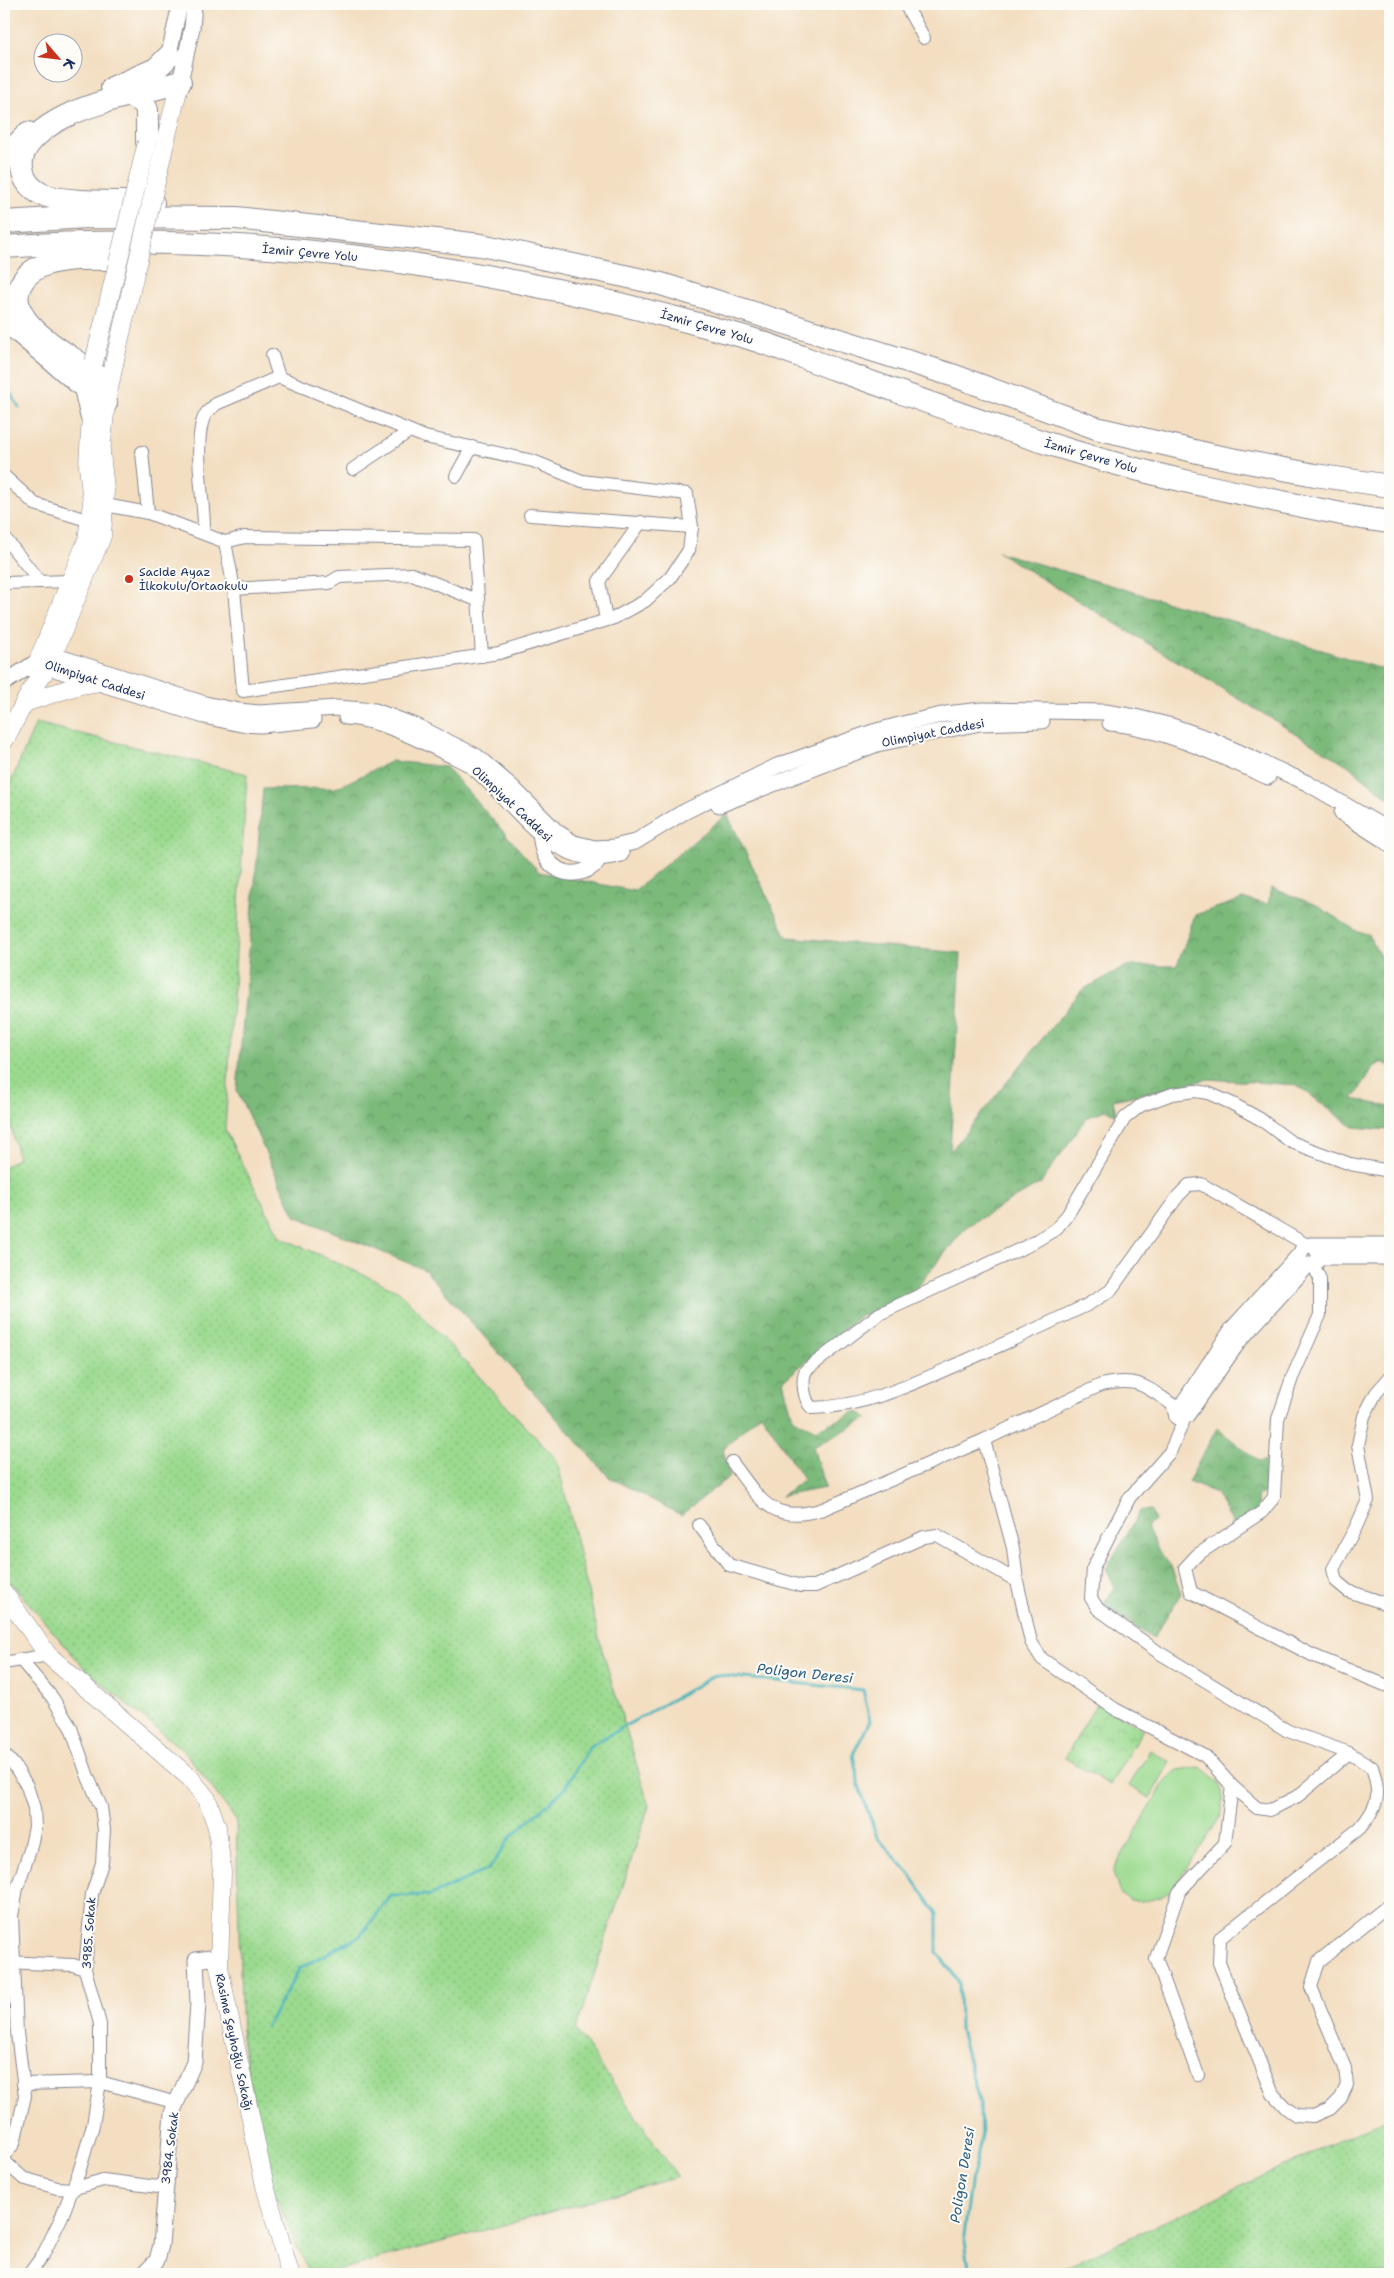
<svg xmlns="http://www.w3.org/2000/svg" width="1394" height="2278" viewBox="0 0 1394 2278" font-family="'Shantell Sans',sans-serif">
	<defs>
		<pattern id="grass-dots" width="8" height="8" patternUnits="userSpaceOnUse" patternTransform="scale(1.25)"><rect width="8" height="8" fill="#9bda8f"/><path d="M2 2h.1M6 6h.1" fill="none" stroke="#85bb7e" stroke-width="1.8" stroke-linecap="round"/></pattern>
		<pattern id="forest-crowns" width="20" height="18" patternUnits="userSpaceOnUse" patternTransform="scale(1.25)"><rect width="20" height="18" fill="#7cba7a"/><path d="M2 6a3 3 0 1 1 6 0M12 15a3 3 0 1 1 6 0" fill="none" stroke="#659867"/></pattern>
		<pattern id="park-crowns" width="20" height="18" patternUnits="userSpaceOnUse" patternTransform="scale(1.25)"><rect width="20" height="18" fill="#9bda8f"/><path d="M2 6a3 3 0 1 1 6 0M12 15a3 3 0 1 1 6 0" fill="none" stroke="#85bb7e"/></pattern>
	</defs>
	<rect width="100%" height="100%" fill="#fdfcf7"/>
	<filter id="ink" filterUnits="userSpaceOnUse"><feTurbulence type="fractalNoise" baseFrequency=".02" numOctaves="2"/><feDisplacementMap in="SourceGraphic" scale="10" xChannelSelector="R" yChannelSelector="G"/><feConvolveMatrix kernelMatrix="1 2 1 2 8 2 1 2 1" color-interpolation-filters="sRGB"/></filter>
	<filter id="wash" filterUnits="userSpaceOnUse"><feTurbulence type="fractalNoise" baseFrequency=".0096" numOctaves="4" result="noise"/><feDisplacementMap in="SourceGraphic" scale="20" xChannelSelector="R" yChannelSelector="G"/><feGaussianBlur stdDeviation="1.12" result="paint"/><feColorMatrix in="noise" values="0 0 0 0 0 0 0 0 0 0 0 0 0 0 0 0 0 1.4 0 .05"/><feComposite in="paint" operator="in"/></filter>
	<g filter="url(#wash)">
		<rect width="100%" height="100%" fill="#f3dec1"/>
		<g fill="url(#grass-dots)" stroke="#5b8476">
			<polygon points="36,723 247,774 225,1130 280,1237 399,1291 557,1460 601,1646 649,1806 576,2030 678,2177 325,2274 309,2274 269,2181 242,2042 236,1820 187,1754 86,1670 4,1575 4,1167 18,1158 4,1095 4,798"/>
			<polygon points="1390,2117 1390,2274 1051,2274"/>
		</g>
		<g fill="url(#forest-crowns)" stroke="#4c746c">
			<polygon points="998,552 1235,622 1390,672 1390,799 1349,766"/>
			<polygon points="392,761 446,767 539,872 634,891 727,814 787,937 961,953 950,1152 1082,990 1127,966 1177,966 1195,915 1243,899 1268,904 1272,888 1316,905 1358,932 1368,934 1390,975 1390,1066 1382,1062 1374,1067 1353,1099 1390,1107 1390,1130 1353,1127 1297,1085 1209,1079 1113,1100 1116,1114 1105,1110 1086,1118 1041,1183 967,1226 914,1291 857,1318 783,1381 793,1419 816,1430 857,1411 868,1418 813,1447 825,1488 781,1496 804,1480 761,1413 723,1449 730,1476 681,1515 609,1477 425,1270 295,1216 237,1091 263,789 336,788"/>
			<polygon points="1217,1428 1259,1462 1272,1459 1271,1490 1257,1496 1260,1510 1234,1526 1216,1493 1188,1482"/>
			<polygon points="1151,1510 1154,1521 1147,1527 1158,1550 1171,1566 1181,1594 1153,1639 1103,1605 1115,1587 1106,1569 1140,1511"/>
		</g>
		<polygon fill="url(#park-crowns)" stroke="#5b8476" points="1097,1703 1143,1729 1110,1785 1065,1758"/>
		<g fill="#9bda8f" stroke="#5b8476">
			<polygon points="1150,1750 1170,1762 1150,1798 1129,1786"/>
			<path d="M1200 1767C1220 1778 1227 1793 1221 1816L1171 1891 1161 1897 1142 1902 1131 1900 1120 1894 1113 1872 1118 1862 1167 1778 1178 1770Z"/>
		</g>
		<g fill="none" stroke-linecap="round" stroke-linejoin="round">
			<g stroke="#44b3bc" stroke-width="3">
				<polyline points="4,383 19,407"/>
				<polyline points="266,2027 300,1968 360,1936 391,1896 431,1895 489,1869 511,1837 564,1789 590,1746 715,1675 863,1690 870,1721 853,1754 859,1786 877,1837 910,1874 937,1914 937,1952 959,1982 960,2030 980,2105 981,2140 972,2176 964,2235 970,2274"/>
			</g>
		</g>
	</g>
	<g filter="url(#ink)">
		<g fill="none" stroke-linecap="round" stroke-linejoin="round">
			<defs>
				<g id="minor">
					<polyline points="905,4 924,38"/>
					<polyline points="272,355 279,377"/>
					<path d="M142 452 148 513 225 542 234 589 243 691 499 653 614 618 645 601 670 578 689 550 692 527 687 494 582 481 533 461 425 437 279 377 216 404C212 408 208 410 205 415 193 438 203 497 204 524L202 533"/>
					<polyline points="353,469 410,431"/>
					<polyline points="4,476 35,504 90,521"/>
					<polyline points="456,476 472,447"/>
					<polyline points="105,505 148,513"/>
					<polyline points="530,515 692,527"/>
					<polyline points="4,537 40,582"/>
					<polyline points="225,542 245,537 474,540 482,656"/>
					<polyline points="4,583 71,581"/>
					<polyline points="234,589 329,583 339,577 412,574 477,600"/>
					<polyline points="606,620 599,581 641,522"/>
					<path d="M1307 1245 1201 1184 1189 1185 1178 1196 1110 1291 1087 1305C1047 1324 1006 1343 965 1361 917 1382 867 1407 812 1408 804 1401 801 1380 806 1370L879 1314 1027 1246 1056 1229 1068 1214 1125 1118 1140 1106 1172 1094 1195 1091 1208 1093 1231 1103 1260 1119 1291 1142 1350 1164 1390 1171"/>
					<polyline points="1313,1264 1320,1279 1320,1315 1292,1378 1278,1419 1274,1497 1262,1512 1197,1555 1185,1568 1191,1592 1312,1655 1390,1687"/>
					<polyline points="1390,1377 1376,1393 1364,1416 1358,1445 1368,1500 1356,1527 1333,1569 1336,1581 1348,1591 1390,1605"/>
					<path d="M1187 1413 1170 1452 1130 1497 1108 1538 1093 1568 1091 1598 1098 1609 1158 1652 1288 1731 1349 1753 1372 1767C1381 1795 1379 1805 1360 1828L1220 1938 1219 1963 1273 2094 1286 2108 1296 2115 1313 2116 1330 2109 1341 2098 1347 2085 1345 2068 1311 1987 1319 1961 1390 1904"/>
					<polyline points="984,1440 1013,1548 1017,1581 1031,1642 1042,1659 1115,1709 1205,1756 1232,1786 1257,1808 1270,1810 1298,1796 1349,1753"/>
					<path d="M732 1462C760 1500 772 1525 823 1509L984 1440 1101 1385C1139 1376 1146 1387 1176 1407"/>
					<polyline points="699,1525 729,1565 801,1586 815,1586 924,1537 937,1535 1017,1581"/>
					<polyline points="20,1659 52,1697 71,1728 88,1777 101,1807 104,1830 102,1863 92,1894 85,1969 100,2024 100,2082 93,2125 79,2172 62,2216 43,2255 29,2274"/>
					<polyline points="4,1663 48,1655"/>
					<polyline points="4,1754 14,1765 27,1786 34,1808 35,1827 30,1850 17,1888 12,1916 17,2033 25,2096 14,2143 4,2157"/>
					<polyline points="4,1962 73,1965 85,1969"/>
					<polyline points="1198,2075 1156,1958 1179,1892 1225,1843 1232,1786"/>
					<polyline points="23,2084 100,2082 177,2103"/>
					<polyline points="4,2161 23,2178 57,2188 72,2189 103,2180 158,2187 166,2181"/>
				</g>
				<g id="tertiary">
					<polyline points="167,63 180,4"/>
					<polyline points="180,82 192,28 194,4"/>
					<polyline points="39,662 48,667 204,716 241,724 261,725 313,720"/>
					<polyline points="4,683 38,661 53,655 205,704 239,711 259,713 337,708 375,711 418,727 476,756 513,788 557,832 574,843 595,848 614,847 635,842 682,813 777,766 873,732 911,722 946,714 982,710 1105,712 1135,717 1172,726 1212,740 1307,783 1390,831"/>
					<path d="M346 717C382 719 418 739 449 754 457 758 466 761 473 767 517 803 554 874 621 854"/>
					<path d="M1110 723C1160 727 1222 756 1268 777"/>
					<polyline points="719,805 877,744 980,723 1042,721"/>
					<polyline points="1342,813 1390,844"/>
					<path d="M540 832C541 841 542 852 547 859 560 877 580 877 596 864L595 856 591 852"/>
					<path d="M1314 1246 1320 1254C1319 1261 1315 1265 1308 1265L1239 1341 1187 1415 1181 1418 1177 1417 1175 1409 1182 1405 1233 1328 1300 1254 1304 1247 1310 1245H1390"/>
					<polyline points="1319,1257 1390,1257"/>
					<polyline points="144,2274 157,2260 161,2245 172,2113 194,2062 198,2003 196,1960 219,1957"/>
				</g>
				<g id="secondary">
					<polyline points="165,143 180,82"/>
					<polyline points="36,672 38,661 87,540 92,503 88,465 92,401"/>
					<polyline points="24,703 80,685 99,682"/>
					<polyline points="4,741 33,687 48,667 102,536 105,490 101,453 106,403 114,364"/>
					<polyline points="4,1593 48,1655 190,1778 207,1799 217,1827 222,1872 219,1967 265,2186 290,2274"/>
				</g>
				<g id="motorway">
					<polyline points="112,88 156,69 169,56"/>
					<polyline points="128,95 143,102 147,110 147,142"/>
					<polyline points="4,158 28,133"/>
					<path d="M153 203C126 201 66 204 44 195 28 189 20 175 22 159 25 141 48 125 64 117 101 99 140 94 180 82"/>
					<polyline points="4,222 86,217 236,218 481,245 661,284 955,376 1096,428 1211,455 1315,475 1390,486"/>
					<path d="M4 247C252 229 500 267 738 335 771 344 804 358 837 370 914 397 991 426 1069 450 1165 480 1263 498 1362 518L1390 522"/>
					<polyline points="4,319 85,388 91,414"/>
					<path d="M106 403C104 395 103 385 99 378 94 370 85 367 78 362 55 347 3 316 21 284 37 255 82 259 111 259"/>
				</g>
			</defs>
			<use href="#minor" stroke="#878690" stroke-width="14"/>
			<use href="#tertiary" stroke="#878690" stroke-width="17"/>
			<use href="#secondary" stroke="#878690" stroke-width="19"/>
			<use href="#motorway" stroke="#878690" stroke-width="24"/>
			<use href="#minor" stroke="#fff" stroke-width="12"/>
			<use href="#tertiary" stroke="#fff" stroke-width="15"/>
			<use href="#secondary" stroke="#fff" stroke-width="18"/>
			<use href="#motorway" stroke="#fff" stroke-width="22"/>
			<defs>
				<g id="secondary-bridge">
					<polyline points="94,362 147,142"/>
					<polyline points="114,364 165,143"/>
				</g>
			</defs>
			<use href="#secondary-bridge" stroke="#878690" stroke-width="19" stroke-linecap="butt"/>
			<use href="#secondary-bridge" stroke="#fff" stroke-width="18"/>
		</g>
	</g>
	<circle fill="#c8321e" stroke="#fdfcf7" stroke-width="2" cx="129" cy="579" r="5"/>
	<g text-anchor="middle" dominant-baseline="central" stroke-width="4" stroke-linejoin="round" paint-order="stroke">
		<g font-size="12" fill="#1b2f5e" stroke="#fdfcf7">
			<text transform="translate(310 253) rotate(5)">İzmir Çevre Yolu</text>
			<text transform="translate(707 327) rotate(16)">İzmir Çevre Yolu</text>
			<text transform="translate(1091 456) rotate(16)">İzmir Çevre Yolu</text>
			<text transform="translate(95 680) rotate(18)">Olimpiyat Caddesi</text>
			<text transform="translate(933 733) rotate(-11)">Olimpiyat Caddesi</text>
			<text transform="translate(512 804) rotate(43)">Olimpiyat Caddesi</text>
			<text transform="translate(89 1933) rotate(-86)">3985. Sokak</text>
			<text transform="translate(234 2042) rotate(78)">Rasime Şeyhoğlu Sokağı</text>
			<text transform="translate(170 2148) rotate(-83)">3984. Sokak</text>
		</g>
		<g font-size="12" fill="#1b2f5e" stroke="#fdfcf7" text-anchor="start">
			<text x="139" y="572">Sacide Ayaz<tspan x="139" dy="14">İlkokulu/Ortaokulu</tspan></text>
		</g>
		<g font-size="14" font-style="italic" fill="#295d7f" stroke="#fdfcf7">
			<text transform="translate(805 1673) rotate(6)">Poligon Deresi</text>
			<text transform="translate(962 2175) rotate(-81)">Poligon Deresi</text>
		</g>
	</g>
	<rect width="1394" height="2278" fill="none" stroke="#fdfcf7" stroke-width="20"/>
	<g transform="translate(58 58) rotate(118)"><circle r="24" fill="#fdfcf7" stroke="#a3aaba"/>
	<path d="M0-4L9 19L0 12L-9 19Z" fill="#c8321e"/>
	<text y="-8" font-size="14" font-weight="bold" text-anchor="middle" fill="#1b2f5e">K</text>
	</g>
</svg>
